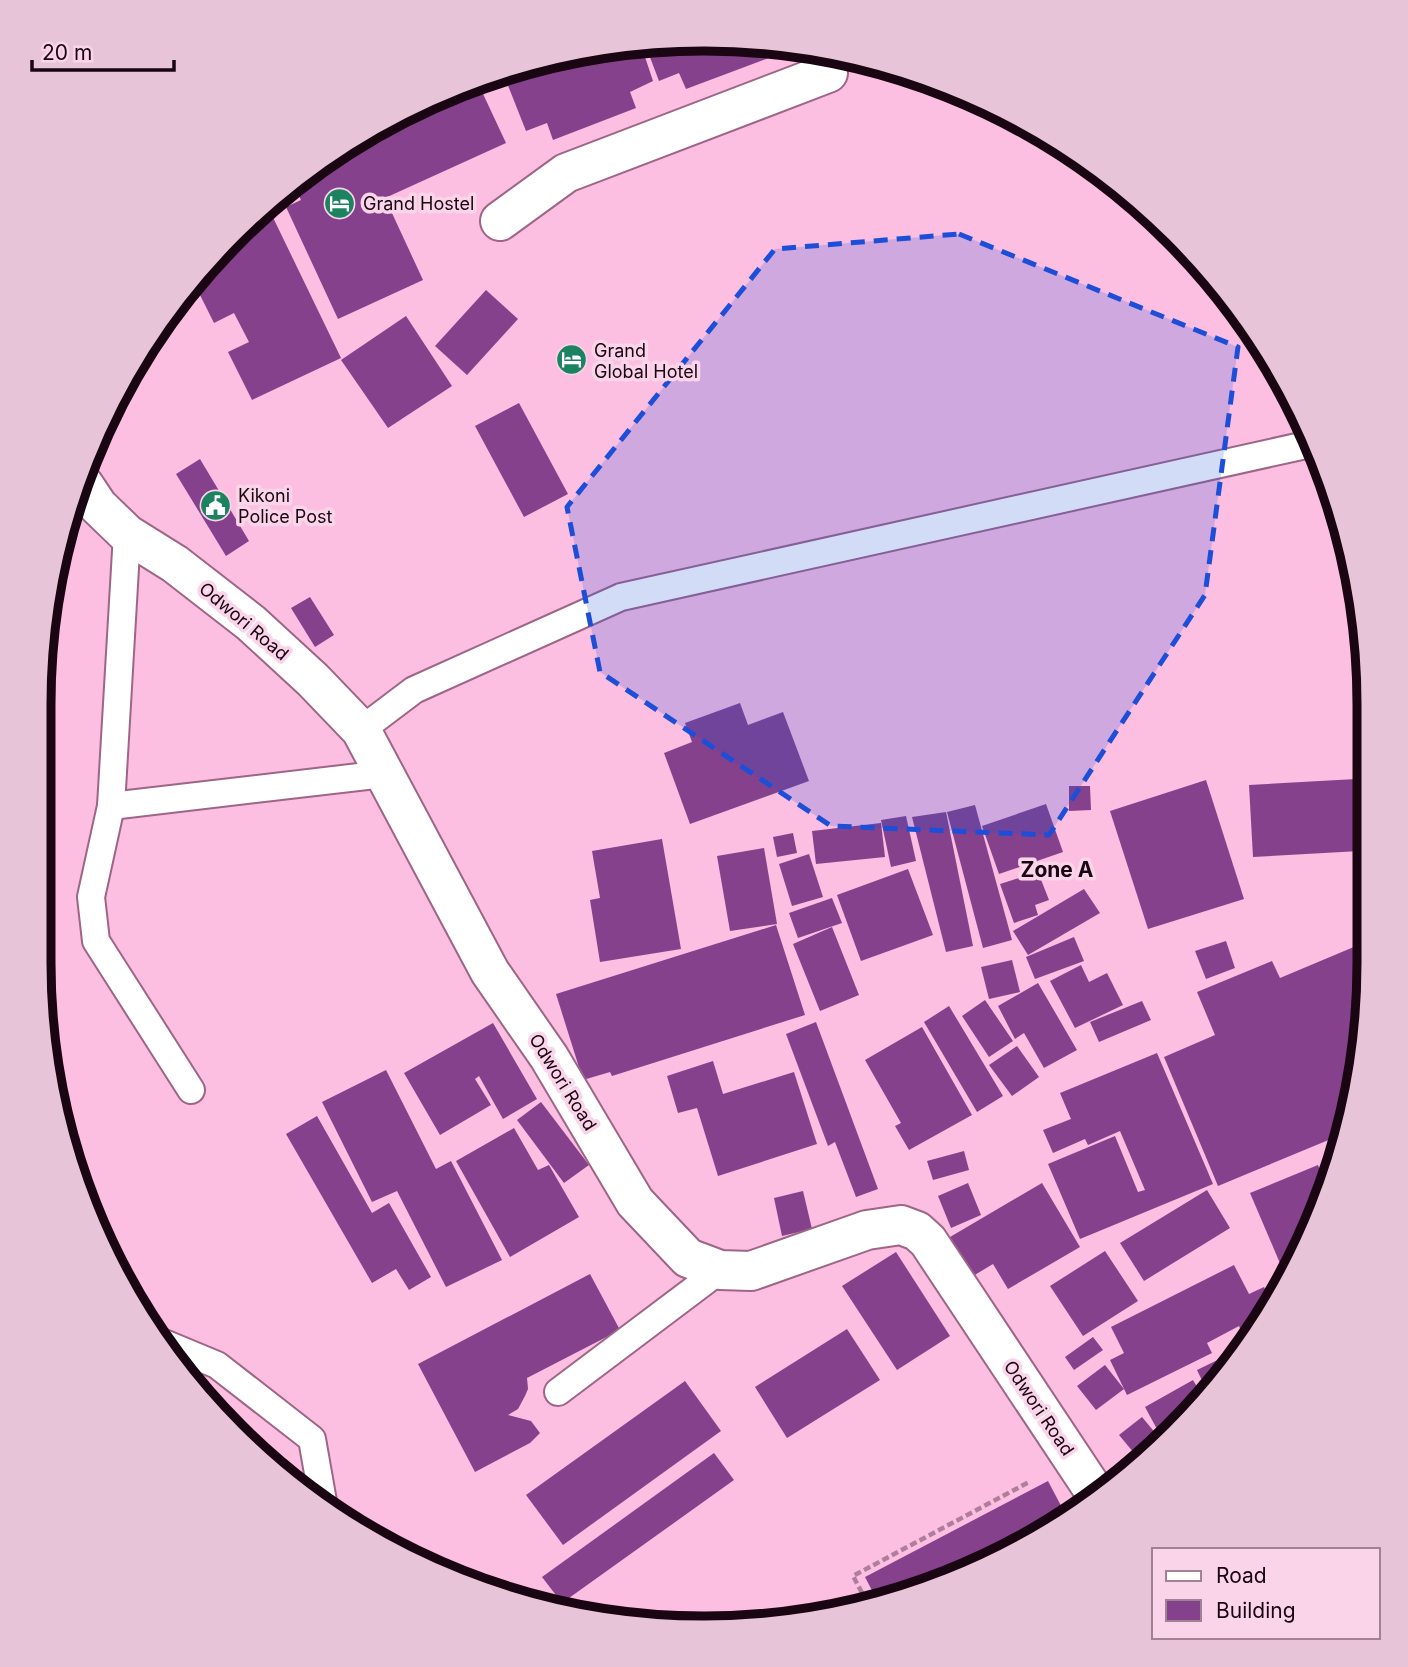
<svg xmlns="http://www.w3.org/2000/svg" width="1408" height="1667" viewBox="0 0 1408 1667" font-family="Inter,sans-serif">
	<rect width="100%" height="100%" fill="#fcbee1"/>
	<g fill="#86418d">
		<polygon points="704,39 764,44 769,58 686,89 679,73 659,81 645,44"/>
		<polygon points="641,45 653,81 630,92 636,108 553,140 547,123 526,131 503,73 575,51"/>
		<polygon points="477,81 506,143 385,198 423,280 338,319 286,207 301,200 294,186 450,89"/>
		<polygon points="266,203 341,358 252,400 228,352 249,342 234,313 214,323 193,281"/>
		<polygon points="486,290 518,319 467,375 435,346"/>
		<polygon points="406,316 452,386 388,428 341,360"/>
		<polygon points="519,403 568,494 524,517 475,426"/>
		<polygon points="200,459 249,541 226,556 176,474"/>
		<polygon points="310,597 334,635 315,647 291,608"/>
		<polygon points="740,703 748,725 783,712 809,781 690,824 664,753 692,742 685,723"/>
		<polygon points="1356,779 1360,851 1253,857 1249,785"/>
		<polygon points="1206,780 1244,899 1148,929 1110,811"/>
		<polygon points="1069,786 1090,786 1091,810 1069,811"/>
		<polygon points="1046,804 1063,852 999,874 982,826"/>
		<polygon points="975,805 1012,940 983,948 947,812"/>
		<polygon points="946,812 973,946 946,952 912,817"/>
		<polygon points="906,816 916,861 891,867 881,820"/>
		<polygon points="881,823 885,857 816,864 812,831"/>
		<polygon points="793,833 797,853 777,857 773,837"/>
		<polygon points="662,839 681,949 600,962 590,900 600,898 592,851"/>
		<polygon points="764,848 777,924 730,931 717,856"/>
		<polygon points="809,854 823,897 792,906 779,864"/>
		<polygon points="908,869 933,935 861,961 837,895"/>
		<polygon points="1038,872 1049,900 1035,905 1038,915 1014,923 1000,884"/>
		<polygon points="1084,889 1100,913 1028,955 1013,931"/>
		<polygon points="832,898 842,923 798,938 789,913"/>
		<polygon points="776,925 805,1015 612,1076 610,1072 583,1080 556,994"/>
		<polygon points="832,927 859,995 820,1011 793,944"/>
		<polygon points="1074,937 1084,961 1035,979 1026,957"/>
		<polygon points="1226,941 1235,968 1206,979 1195,951"/>
		<polygon points="1368,941 1368,1007 1343,1134 1218,1186 1164,1057 1215,1035 1197,992 1272,961 1280,978"/>
		<polygon points="1012,960 1020,992 989,999 981,967"/>
		<polygon points="1081,965 1089,982 1107,973 1123,1005 1075,1028 1050,981"/>
		<polygon points="1038,983 1077,1050 1044,1068 1024,1033 1015,1039 998,1006"/>
		<polygon points="985,1000 1013,1041 989,1057 962,1016"/>
		<polygon points="1142,1001 1151,1020 1099,1042 1090,1022"/>
		<polygon points="949,1006 1003,1096 977,1112 924,1022"/>
		<polygon points="816,1022 878,1189 856,1197 835,1142 828,1146 786,1034"/>
		<polygon points="493,1023 537,1099 503,1119 479,1076 475,1079 491,1105 440,1135 404,1073"/>
		<polygon points="922,1027 972,1115 909,1150 895,1126 901,1123 865,1060"/>
		<polygon points="1017,1046 1039,1077 1012,1096 989,1065"/>
		<polygon points="1157,1053 1213,1184 1080,1239 1048,1164 1115,1136 1138,1192 1145,1190 1120,1131 1088,1145 1085,1139 1053,1153 1043,1130 1071,1119 1060,1093"/>
		<polygon points="713,1061 723,1094 794,1072 817,1144 718,1176 697,1108 678,1113 667,1076"/>
		<polygon points="386,1070 436,1169 451,1161 502,1260 446,1287 397,1191 372,1202 322,1102"/>
		<polygon points="541,1102 589,1165 564,1183 517,1120"/>
		<polygon points="317,1116 372,1213 389,1203 431,1277 409,1290 396,1269 372,1283 286,1134"/>
		<polygon points="514,1128 538,1170 549,1165 579,1217 510,1257 456,1161"/>
		<polygon points="964,1151 969,1170 933,1180 927,1161"/>
		<polygon points="1338,1158 1334,1177 1332,1181 1325,1164"/>
		<polygon points="1318,1165 1328,1190 1291,1272 1285,1275 1250,1193"/>
		<polygon points="968,1183 981,1215 951,1228 938,1196"/>
		<polygon points="1042,1183 1080,1247 1008,1289 993,1264 973,1276 950,1237"/>
		<polygon points="1207,1190 1230,1228 1144,1281 1120,1243"/>
		<polygon points="803,1191 812,1229 782,1236 774,1198"/>
		<polygon points="1105,1251 1138,1301 1083,1336 1050,1286"/>
		<polygon points="896,1252 950,1336 897,1370 842,1286"/>
		<polygon points="1234,1265 1249,1294 1264,1287 1273,1305 1248,1338 1245,1339 1239,1326 1207,1343 1212,1353 1127,1395 1110,1360 1124,1353 1111,1327"/>
		<polygon points="590,1274 620,1330 527,1378 528,1389 525,1396 518,1409 508,1415 531,1421 540,1433 530,1443 475,1472 418,1364"/>
		<polygon points="847,1329 880,1380 787,1438 755,1387"/>
		<polygon points="1093,1337 1103,1350 1074,1370 1065,1357"/>
		<polygon points="1240,1349 1207,1391 1197,1370"/>
		<polygon points="1105,1365 1124,1389 1096,1410 1077,1386"/>
		<polygon points="1193,1380 1203,1397 1175,1433 1164,1442 1145,1407"/>
		<polygon points="685,1381 721,1431 563,1545 526,1495"/>
		<polygon points="1142,1417 1157,1435 1134,1453 1119,1435"/>
		<polygon points="714,1453 734,1480 562,1603 542,1577"/>
		<polygon points="1048,1481 1068,1519 958,1578 877,1600 865,1577"/>
	</g>
	<g fill="none" stroke-linecap="round" stroke-linejoin="round">
		<defs>
			<g id="service">
				<polyline points="127,534 111,806 91,897 96,941 191,1090"/>
				<polyline points="361,730 414,690 621,597 1315,443"/>
				<polyline points="111,806 384,774"/>
				<polyline points="164,1343 217,1365 312,1439 324,1507"/>
				<polyline points="558,1392 720,1270"/>
			</g>
			<g id="minor">
				<polyline points="500,221 566,173 828,73 820,50"/>
				<polyline points="84,485 98,506 127,534 175,564 251,623 313,680 361,730 490,972 549,1057 635,1202 688,1258 720,1270 751,1271 867,1230 901,1225 917,1231 928,1241 1098,1497"/>
			</g>
		</defs>
		<use href="#service" stroke="#9d6586" stroke-width="30"/>
		<use href="#minor" stroke="#9d6586" stroke-width="42"/>
		<polyline stroke="#ae7e9a" stroke-width="4.5" stroke-dasharray="7 3.5" stroke-linecap="butt" points="867,1602 853,1576 1029,1482"/>
		<use href="#service" stroke="#fff" stroke-width="26"/>
		<use href="#minor" stroke="#fff" stroke-width="38"/>
	</g>
	<path fill="#1d4ed8" fill-opacity="0.2" stroke="#1d4ed8" stroke-width="5" stroke-dasharray="14 9" stroke-linejoin="round" d="M959 234 1238 347 1205 595 1049 835 831 826 600 672 567 507 775 249Z"/>
	<defs>
		<symbol id="hotel-disc" viewBox="-11 -11 22 22"><circle r="9.5" fill="#1b835f" stroke="#fad4e9"/><path d="M-6-4.5h1.5V1H6V5H4.5V3h-9V5H-6ZM-4 0a1.8 1.8 0 1 1 3.6 0ZM.5 0V-2.5h3Q6-2.5 6 0Z" fill="#fff"/></symbol>
		<symbol id="civic-disc" viewBox="-11 -11 22 22"><circle r="9.5" fill="#1b835f" stroke="#fad4e9"/><path d="M-.6-6.5H3V-4.5H.6V-3L4-1V1h2V6H-6V1h2V-1L-.6-3ZM-1.2 2.5V6h2.4V2.5Z" fill="#fff"/></symbol>
	</defs>
	<g fill-rule="evenodd">
		<use href="#hotel-disc" x="322" y="186" width="35" height="35"/>
		<use href="#hotel-disc" x="554" y="342" width="35" height="35"/>
		<use href="#civic-disc" x="198" y="488" width="35" height="35"/>
	</g>
	<g text-anchor="middle" dominant-baseline="central" stroke-width="7" stroke-linejoin="round" paint-order="stroke">
		<g font-size="18" fill="#1a0613" stroke="#fad4e9" text-anchor="start">
			<text x="363" y="203">Grand Hostel</text>
			<text x="594" y="350">Grand<tspan x="594" dy="21">Global Hotel</tspan></text>
			<text x="238" y="495">Kikoni<tspan x="238" dy="21">Police Post</tspan></text>
		</g>
		<g font-size="18" fill="#1a0613" stroke="#fad4e9">
			<text transform="translate(244 621) rotate(40)">Odwori Road</text>
			<text transform="translate(563 1082) rotate(58)">Odwori Road</text>
			<text transform="translate(1039 1408) rotate(56)">Odwori Road</text>
		</g>
		<g font-size="21" font-weight="bold" fill="#1a0613" stroke="#fad4e9">
			<text x="1057" y="869">Zone A</text>
		</g>
	</g>
	<path d="M0 0H1408V1667H0ZM704 51H704A653 653 0 0 1 1357 704V963A653 653 0 0 1 704 1616H704A653 653 0 0 1 51 963V704A653 653 0 0 1 704 51Z" fill="#e8c4d8" fill-rule="evenodd"/>
	<path fill="none" stroke="#1a0613" stroke-width="9" d="M704 51H704A653 653 0 0 1 1357 704V963A653 653 0 0 1 704 1616H704A653 653 0 0 1 51 963V704A653 653 0 0 1 704 51Z"/>
	<rect x="1152" y="1548" width="228" height="91" fill="#fad4e9" stroke="#a08293" stroke-width="2"/>
	<rect x="1166" y="1571" width="35" height="10" fill="#ffffff" stroke="#a08293" stroke-width="2"/>
	<text x="1216" y="1583" font-size="21" fill="#1a0613">Road</text>
	<rect x="1166" y="1600" width="35" height="21" fill="#86418d" stroke="#a08293" stroke-width="2"/>
	<text x="1216" y="1618" font-size="21" fill="#1a0613">Building</text>
	<path d="M32 60v10h142v-10" fill="none" stroke="#1a0613" stroke-width="3.5"/>
	<text x="42" y="60" font-size="21" fill="#1a0613" stroke="#fad4e9" stroke-width="5" paint-order="stroke">20 m</text>
</svg>
